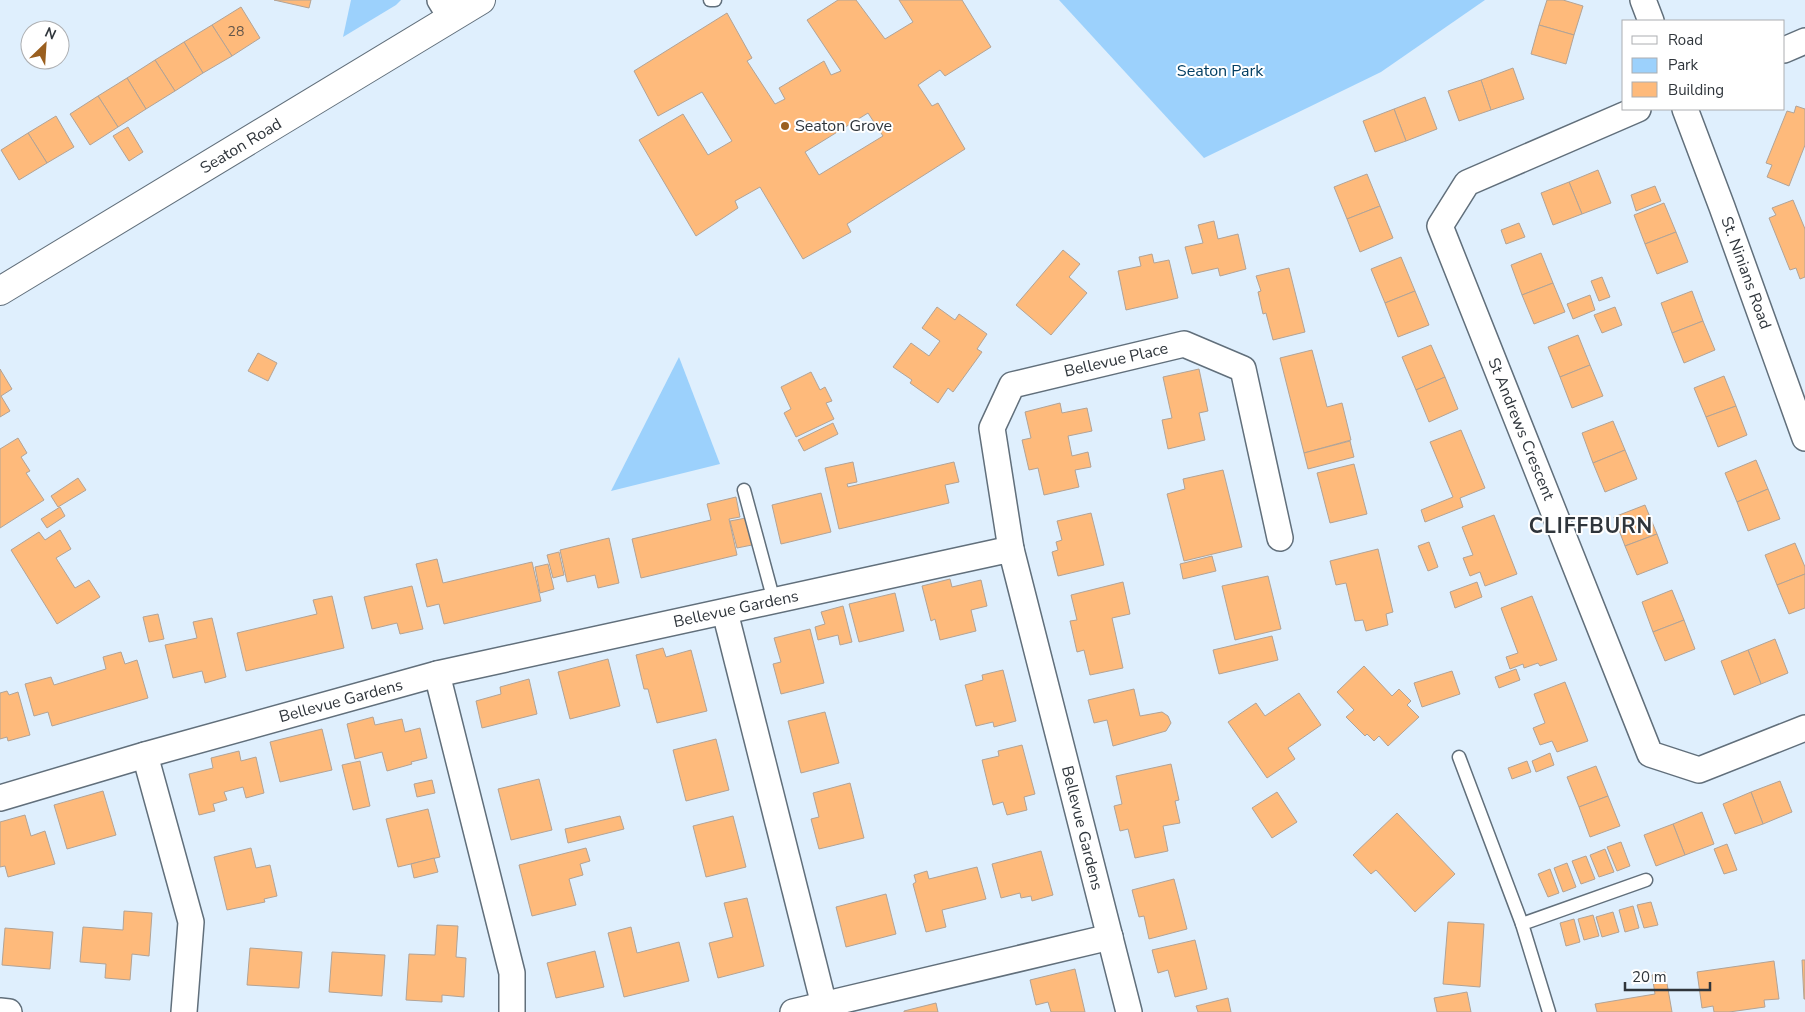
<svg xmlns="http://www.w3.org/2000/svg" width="1805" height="1012" viewBox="0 0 1805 1012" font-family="'Nunito Sans',sans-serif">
	<rect width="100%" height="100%" fill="#dfeffd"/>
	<g fill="#9cd1fc">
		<polygon points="351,0 401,0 396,5 343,37"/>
		<polygon points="1059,0 1485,0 1381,72 1204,158"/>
		<polygon points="679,357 720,464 611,491"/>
	</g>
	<g fill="#feba7b" stroke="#b2a396" fill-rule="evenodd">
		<polygon points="274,0 311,0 309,8"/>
		<path d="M838 0H856L885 39 913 22 899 0H962L991 47 945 76 940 70 918 85 932 106 938 103 965 149 847 224 851 232 803 259 760 187 735 201 738 208 696 236 639 140 683 114 708 155 732 141 702 92 658 116 634 71 727 13 752 58 747 61 775 104 785 99 779 88 824 61 831 75 841 71 807 20ZM868 113 883 136 819 175 805 152Z"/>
		<polygon points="1547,0 1563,0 1583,6 1574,35 1539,25"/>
		<polygon points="241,7 260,38 232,56 212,25"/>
		<polygon points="212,25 232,56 203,73 184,42"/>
		<polygon points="1539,25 1574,35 1566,64 1531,54"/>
		<polygon points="184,42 203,73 175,91 155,60"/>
		<polygon points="155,60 175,91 146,109 127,78"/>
		<polygon points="1513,68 1524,99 1491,110 1481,80"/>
		<polygon points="127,78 146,109 118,127 98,96"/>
		<polygon points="1481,80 1491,110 1459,121 1448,91"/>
		<polygon points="98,96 118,127 90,145 70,114"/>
		<polygon points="1425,97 1437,129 1406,141 1394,109"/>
		<polygon points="1796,106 1805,109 1805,145 1789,186 1767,177 1772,165 1766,163 1787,111 1794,113"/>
		<polygon points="1394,109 1406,141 1375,152 1363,121"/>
		<polygon points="56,116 74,147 47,163 28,133"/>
		<polygon points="128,127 143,152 129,161 113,136"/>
		<polygon points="28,133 47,163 19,180 1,150"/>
		<polygon points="1598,170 1611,203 1582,214 1569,182"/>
		<polygon points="1367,174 1380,206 1347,219 1334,187"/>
		<polygon points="1569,182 1582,214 1553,225 1541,193"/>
		<polygon points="1655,186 1661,201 1636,211 1631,195"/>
		<polygon points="1793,200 1805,229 1805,277 1800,279 1796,268 1790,270 1769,218 1776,215 1772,208"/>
		<polygon points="1664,203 1676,232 1645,244 1634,215"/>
		<polygon points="1380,206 1393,238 1360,252 1347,219"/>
		<polygon points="1214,221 1218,239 1238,234 1246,269 1220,276 1218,268 1192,274 1185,247 1203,243 1198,225"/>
		<polygon points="1519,223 1525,237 1506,244 1501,230"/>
		<polygon points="1676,232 1688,262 1657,274 1645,244"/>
		<polygon points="1063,250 1080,264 1069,277 1087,293 1051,335 1016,305"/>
		<polygon points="1541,253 1553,283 1522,295 1511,265"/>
		<polygon points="1152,254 1154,263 1169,260 1178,298 1126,310 1118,271 1141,266 1139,257"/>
		<polygon points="1401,257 1415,291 1385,303 1371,269"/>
		<polygon points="1289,268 1305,332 1273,340 1266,313 1263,314 1258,292 1261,291 1256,276"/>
		<polygon points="1602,277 1610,297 1599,301 1591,281"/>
		<polygon points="1553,283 1565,312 1534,324 1522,295"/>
		<polygon points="1415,291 1429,325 1398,337 1385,303"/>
		<polygon points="1692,291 1703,321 1672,333 1661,303"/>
		<polygon points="1590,295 1595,310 1573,319 1567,304"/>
		<polygon points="937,307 955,320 959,314 987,334 977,349 982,352 953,392 948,388 938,403 910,383 912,380 893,367 911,343 929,356 940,341 922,328"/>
		<polygon points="1615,307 1622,325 1602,333 1594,315"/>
		<polygon points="1703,321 1715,350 1684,363 1672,333"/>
		<polygon points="1578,335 1590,365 1560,377 1548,347"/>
		<polygon points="1431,345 1445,377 1416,390 1402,357"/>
		<polygon points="1312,350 1327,407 1342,403 1351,440 1304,453 1280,358"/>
		<polygon points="258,353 277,363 268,381 248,371"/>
		<polygon points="1590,365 1603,396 1572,408 1560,377"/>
		<polygon points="0,369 12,389 1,396 10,411 0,417"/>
		<polygon points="1199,369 1208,411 1199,413 1205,440 1168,449 1162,420 1172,418 1163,377"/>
		<polygon points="811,372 820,390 825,387 832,401 826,403 834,419 796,437 784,413 791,409 781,387"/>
		<polygon points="1724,376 1736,406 1706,417 1694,388"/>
		<polygon points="1445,377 1458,409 1429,422 1416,390"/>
		<polygon points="1060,403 1062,413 1087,408 1092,431 1068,436 1072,456 1088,452 1091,467 1075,470 1079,487 1044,495 1038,468 1029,470 1022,440 1031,438 1025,412"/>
		<polygon points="1736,406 1747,435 1718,447 1706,417"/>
		<polygon points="1613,421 1625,450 1593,463 1582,433"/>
		<polygon points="833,423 838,434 804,451 798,440"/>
		<polygon points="1461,430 1485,488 1460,498 1463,507 1425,522 1421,510 1453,497 1430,442"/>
		<polygon points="18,438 27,453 21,457 30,471 26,473 44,500 0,528 0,449"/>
		<polygon points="1350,441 1354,457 1308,469 1304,453"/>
		<polygon points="1625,450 1637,479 1605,492 1593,463"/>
		<polygon points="1756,460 1768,489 1737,502 1725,473"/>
		<polygon points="853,462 857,482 847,484 848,487 954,462 959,482 945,485 949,503 839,529 825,468"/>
		<polygon points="1354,464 1367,514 1330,523 1317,473"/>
		<polygon points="1223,470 1242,547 1184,561 1167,494 1185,489 1183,479"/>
		<polygon points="78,478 86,490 58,507 51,496"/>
		<polygon points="1768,489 1780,519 1748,531 1737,502"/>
		<polygon points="821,493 831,532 781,544 772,505"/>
		<polygon points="736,497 740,517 729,519 737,555 641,578 632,539 711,520 707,504"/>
		<polygon points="1645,505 1657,534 1625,546 1614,517"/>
		<polygon points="60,507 65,516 47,528 41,519"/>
		<polygon points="1091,513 1104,565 1058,576 1052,552 1058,550 1056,542 1062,540 1057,521"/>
		<polygon points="1494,515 1517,574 1485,586 1480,572 1470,576 1463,558 1473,555 1462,527"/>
		<polygon points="746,518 752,545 737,548 730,521"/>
		<polygon points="60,530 71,549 56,558 75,588 89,580 100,597 57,624 11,550 39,532 45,540"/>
		<polygon points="1657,534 1668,563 1637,575 1625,546"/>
		<polygon points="609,538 619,583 598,588 595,575 567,582 560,550"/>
		<polygon points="1429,542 1438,567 1428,571 1418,546"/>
		<polygon points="1795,543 1805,567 1805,574 1777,585 1765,555"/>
		<polygon points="1378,549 1393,612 1386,614 1388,625 1366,631 1363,620 1355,621 1346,583 1336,585 1330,561"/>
		<polygon points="559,552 564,575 553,578 547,555"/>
		<polygon points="1212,556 1216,571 1183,579 1180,564"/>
		<polygon points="437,559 443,583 532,562 541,601 444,624 439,604 427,607 416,564"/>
		<polygon points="548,564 554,589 540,593 535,567"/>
		<polygon points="1805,574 1805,608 1789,614 1777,585"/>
		<polygon points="1268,576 1281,629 1235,640 1222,586"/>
		<polygon points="950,579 952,587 981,580 987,606 971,610 976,631 940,640 935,619 931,621 922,586"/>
		<polygon points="1123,582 1130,614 1112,618 1123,668 1090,675 1084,650 1077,652 1070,621 1077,620 1071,595"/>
		<polygon points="1477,582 1482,597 1455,608 1450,592"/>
		<polygon points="412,586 423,629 400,634 397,623 372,629 364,597"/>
		<polygon points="1672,590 1684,620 1653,632 1642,602"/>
		<polygon points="895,593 904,631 859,642 849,604"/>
		<polygon points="332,596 344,648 246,671 237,633 317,614 313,600"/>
		<polygon points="1532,596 1557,660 1540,666 1538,663 1524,668 1523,664 1510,669 1506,657 1518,653 1501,608"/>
		<polygon points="843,606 852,642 840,645 838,635 818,640 815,627 825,624 821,612"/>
		<polygon points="158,614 164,639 149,642 143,617"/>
		<polygon points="212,618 226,677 205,683 202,671 173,678 165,645 197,638 193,622"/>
		<polygon points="1684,620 1695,649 1665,661 1653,632"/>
		<polygon points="810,629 824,683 781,694 773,664 781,662 774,638"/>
		<polygon points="1272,636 1278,660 1219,674 1213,650"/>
		<polygon points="1775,639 1788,673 1761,684 1748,650"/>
		<polygon points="663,648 666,657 691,650 707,711 657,723 648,689 644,689 636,655"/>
		<polygon points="1748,650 1761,684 1734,695 1721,661"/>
		<polygon points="121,652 125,664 137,660 148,698 52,726 48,712 34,716 25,684 51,677 54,685 106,669 103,657"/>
		<polygon points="608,659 620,706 570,719 558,672"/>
		<polygon points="1364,666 1392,696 1399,689 1411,701 1407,705 1419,717 1388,746 1379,736 1374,741 1367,734 1365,736 1346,717 1354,710 1337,692"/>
		<polygon points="1516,669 1520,680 1499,688 1495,677"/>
		<polygon points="1003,670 1016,721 994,727 993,722 976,726 965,685 983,680 982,675"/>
		<polygon points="1452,671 1460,694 1422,707 1414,683"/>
		<polygon points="529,679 537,714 482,728 476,701 501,694 500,687"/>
		<polygon points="1565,682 1588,741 1557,752 1552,741 1540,745 1533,728 1545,723 1534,694"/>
		<polygon points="1134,689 1140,716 1162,712 1168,716 1171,723 1166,731 1113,746 1107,720 1094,723 1088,700"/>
		<polygon points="7,691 9,695 18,692 30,735 8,741 7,737 0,739 0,693"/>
		<polygon points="1299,693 1321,725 1288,748 1295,759 1267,778 1228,722 1256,703 1265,716"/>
		<polygon points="825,712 839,763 801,773 788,721"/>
		<polygon points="373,717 375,725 402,719 405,732 420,728 427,758 411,762 412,764 387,771 382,752 355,759 347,724"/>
		<polygon points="322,729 332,770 280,782 270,742"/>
		<polygon points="716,739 729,790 686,801 673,750"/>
		<polygon points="1022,745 1035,794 1024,797 1027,810 1007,815 1003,802 993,805 982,760 999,756 998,751"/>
		<polygon points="239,751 241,761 256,757 264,793 246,798 243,787 224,792 227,800 213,804 215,811 199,815 189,774 213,768 211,758"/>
		<polygon points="1550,753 1554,765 1536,772 1532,761"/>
		<polygon points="360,761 370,806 353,810 342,765"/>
		<polygon points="1527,761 1531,772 1512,779 1508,768"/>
		<polygon points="1171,764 1179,800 1175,801 1180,823 1163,826 1168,851 1135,858 1128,829 1120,831 1114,806 1122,804 1116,776"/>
		<polygon points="1596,766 1608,796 1579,807 1567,777"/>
		<polygon points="539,779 552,830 511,840 498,789"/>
		<polygon points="432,780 435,793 417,797 414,784"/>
		<polygon points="1780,781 1792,812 1763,824 1751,792"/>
		<polygon points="850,783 864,838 819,849 811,819 819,817 813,793"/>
		<polygon points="103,791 116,835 67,849 54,805"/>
		<polygon points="1277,792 1297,822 1272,838 1252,808"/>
		<polygon points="1751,792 1763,824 1735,834 1723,804"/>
		<polygon points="1608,796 1620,826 1590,837 1579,807"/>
		<polygon points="428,809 440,857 398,867 386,819"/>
		<polygon points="1702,812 1714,844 1685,855 1673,824"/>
		<polygon points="1397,813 1455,874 1415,912 1376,870 1371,874 1353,855"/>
		<polygon points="25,815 31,836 45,831 55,864 8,877 5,866 0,867 0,822"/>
		<polygon points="620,816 624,829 568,843 565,829"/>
		<polygon points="733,816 746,867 706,877 693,826"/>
		<polygon points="1673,824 1685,855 1656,866 1644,835"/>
		<polygon points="1621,842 1630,866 1617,871 1607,847"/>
		<polygon points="1727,844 1737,870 1724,874 1714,849"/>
		<polygon points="251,848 256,868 270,865 277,896 264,899 265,902 227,910 214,857"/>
		<polygon points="586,848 590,861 580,864 583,875 569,879 576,905 532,916 519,865"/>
		<polygon points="1605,849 1614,872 1599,877 1590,855"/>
		<polygon points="1041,851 1053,895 1032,901 1031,896 1021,898 1020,893 1001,898 992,864"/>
		<polygon points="1586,856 1595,879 1581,884 1572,861"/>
		<polygon points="434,858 438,872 414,878 411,864"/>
		<polygon points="1567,863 1576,887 1563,892 1554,868"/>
		<polygon points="977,867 986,899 942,910 946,927 926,932 913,884 916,882 914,875 927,871 929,879"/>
		<polygon points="1550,869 1559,893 1548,897 1538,874"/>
		<polygon points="1174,879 1187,929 1149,939 1144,916 1139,917 1132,890"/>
		<polygon points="886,894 896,934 846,947 836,907"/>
		<polygon points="747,898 764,966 718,978 709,943 733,937 724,903"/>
		<polygon points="1651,902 1658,925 1644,928 1637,905"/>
		<polygon points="1633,906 1639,928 1625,932 1619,910"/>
		<polygon points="124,911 152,913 149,956 132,954 130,980 105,978 106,964 80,962 83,927 123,930"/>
		<polygon points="1613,912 1619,932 1602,937 1596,917"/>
		<polygon points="1593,915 1599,936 1584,940 1578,919"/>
		<polygon points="1574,919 1580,942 1566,946 1560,923"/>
		<polygon points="1448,922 1484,924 1480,987 1443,984"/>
		<polygon points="437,925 458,926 456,957 466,958 464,997 442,995 442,1002 406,1000 409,954 435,955"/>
		<polygon points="631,927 637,953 679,942 689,981 624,997 608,933"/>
		<polygon points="5,928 53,932 50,969 2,965"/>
		<polygon points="1195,940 1207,989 1175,997 1168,970 1158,973 1152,950"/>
		<polygon points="250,948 302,952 299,988 247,985"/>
		<polygon points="595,951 604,987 556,998 547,963"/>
		<polygon points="332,952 385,955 382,996 329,992"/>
		<polygon points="1802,960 1805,960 1805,999 1804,999"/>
		<polygon points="1774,961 1779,999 1764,1000 1765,1007 1729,1012 1714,1012 1713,1006 1702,1008 1697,972"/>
		<polygon points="1075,969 1085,1012 1051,1012 1048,1002 1036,1005 1030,980"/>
		<polygon points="1665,972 1672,1012 1597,1012 1595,1004 1655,994 1652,975"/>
		<polygon points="1467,992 1471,1012 1437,1012 1434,998"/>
		<polygon points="1228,998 1231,1012 1198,1012 1196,1006"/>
		<polygon points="936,1003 938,1012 904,1012 904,1011"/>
	</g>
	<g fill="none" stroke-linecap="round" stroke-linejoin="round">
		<defs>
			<g id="service">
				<polyline points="710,0 715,0"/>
				<polyline points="744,490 774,601"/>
				<polyline points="1459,757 1522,924"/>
				<polyline points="1549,1012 1522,924 1646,880"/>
			</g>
			<g id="minor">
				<polyline points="440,0 451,18"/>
				<polyline points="1643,0 1651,21"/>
				<polyline points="1784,50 1805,41"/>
				<polyline points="1638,109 1467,183 1440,226 1650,754 1699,770 1805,728"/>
				<polyline points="1685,109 1722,207 1805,438"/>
				<polyline points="1011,549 992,428 1012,385 1184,344 1243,369 1280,538"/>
				<polyline points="725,612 824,1005"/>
				<polyline points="437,674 512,973 512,1012"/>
				<polyline points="145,755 191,922 184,1012"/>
				<polyline points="0,798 145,755 437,674 1011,549 1129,1012"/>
				<polyline points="0,1011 9,1012"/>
				<polyline points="793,1012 1110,937"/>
			</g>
			<polyline id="tertiary" points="0,291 481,0"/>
		</defs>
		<use href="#service" stroke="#616f7b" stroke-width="15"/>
		<use href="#minor" stroke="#616f7b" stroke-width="28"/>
		<use href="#tertiary" stroke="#616f7b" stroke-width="30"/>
		<use href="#service" stroke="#fff" stroke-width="12"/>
		<use href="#minor" stroke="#fff" stroke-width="25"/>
		<use href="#tertiary" stroke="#fff" stroke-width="28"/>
	</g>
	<circle fill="#9a5f1f" stroke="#fff" stroke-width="2" cx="785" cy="126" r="5"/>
	<g text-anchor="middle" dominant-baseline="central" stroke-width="4" stroke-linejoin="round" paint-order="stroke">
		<g font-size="14" fill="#63564b">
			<text x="236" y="31">28</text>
		</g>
		<g font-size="16" fill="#023e63" stroke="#fff">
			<text x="1220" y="71">Seaton Park</text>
		</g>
		<g font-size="16" fill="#2f353b" stroke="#fff" text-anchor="start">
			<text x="795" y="126">Seaton Grove</text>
		</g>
		<g font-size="16" fill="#2f353b" stroke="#fff">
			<text transform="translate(241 146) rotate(-31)">Seaton Road</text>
			<text transform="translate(1746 273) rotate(70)">St. Ninians Road</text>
			<text transform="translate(1116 360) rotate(-13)">Bellevue Place</text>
			<text transform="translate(1521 429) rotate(68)">St Andrews Crescent</text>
			<text transform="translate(736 609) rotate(-12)">Bellevue Gardens</text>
			<text transform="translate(341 701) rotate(-15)">Bellevue Gardens</text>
			<text transform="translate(1082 828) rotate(76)">Bellevue Gardens</text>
		</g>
		<g font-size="21" font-weight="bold" letter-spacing="1" fill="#2f353b" stroke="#fff">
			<text x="1591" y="526">CLIFFBURN</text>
		</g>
	</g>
	<rect x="1622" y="20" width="162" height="90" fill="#ffffff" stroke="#acaeb1"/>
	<rect x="1632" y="36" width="25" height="8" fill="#ffffff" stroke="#acaeb1"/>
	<text x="1668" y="45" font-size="15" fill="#2f353b">Road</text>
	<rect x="1632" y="58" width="25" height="15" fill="#9cd1fc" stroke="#acaeb1"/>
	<text x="1668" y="70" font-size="15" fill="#2f353b">Park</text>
	<rect x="1632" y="82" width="25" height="15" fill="#feba7b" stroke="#acaeb1"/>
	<text x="1668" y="95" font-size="15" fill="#2f353b">Building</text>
	<g transform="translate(45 45) rotate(25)"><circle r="24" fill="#ffffff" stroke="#acaeb1"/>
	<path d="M0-4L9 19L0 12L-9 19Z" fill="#9a5f1f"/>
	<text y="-8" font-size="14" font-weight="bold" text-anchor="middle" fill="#2f353b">N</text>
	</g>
	<path d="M1625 982v8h85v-8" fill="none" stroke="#2f353b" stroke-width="2.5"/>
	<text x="1632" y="982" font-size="15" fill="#2f353b" stroke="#ffffff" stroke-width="4" paint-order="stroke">20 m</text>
</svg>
